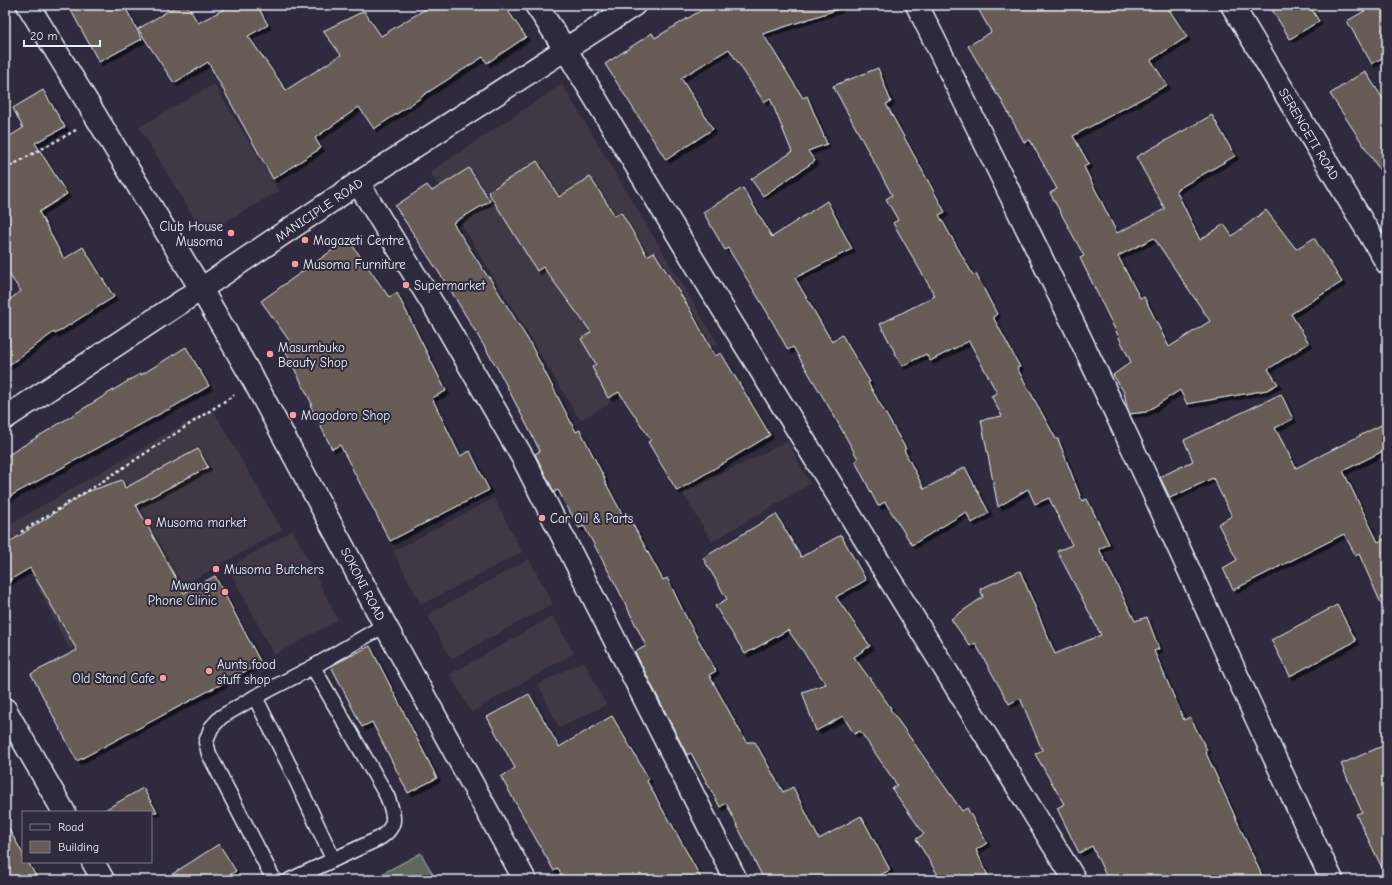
<svg xmlns="http://www.w3.org/2000/svg" width="1392" height="885" viewBox="0 0 1392 885" font-family="'Comic Neue',sans-serif">
	<defs>
		<filter id="shadow"><feDropShadow dx="3.5" dy="3.5" stdDeviation="0" flood-color="#0009"/></filter>
	</defs>
	<rect width="100%" height="100%" fill="#2f2a3d"/>
	<filter id="ink" filterUnits="userSpaceOnUse"><feTurbulence type="fractalNoise" baseFrequency=".025" numOctaves="2"/><feDisplacementMap in="SourceGraphic" scale="8" xChannelSelector="R" yChannelSelector="G"/><feConvolveMatrix kernelMatrix="1 2 1 2 8 2 1 2 1" color-interpolation-filters="sRGB"/></filter>
	<g filter="url(#ink)">
		<g fill="#403945">
			<polygon points="214,84 279,191 204,234 139,127"/>
			<polygon points="562,84 718,344 580,420 430,172"/>
			<polygon points="212,408 282,530 69,649 7,526"/>
			<polygon points="788,441 810,484 712,542 683,493"/>
			<polygon points="494,498 522,552 421,605 393,551"/>
			<polygon points="293,530 338,620 274,655 228,568"/>
			<polygon points="529,559 553,604 451,659 427,615"/>
			<polygon points="553,616 574,653 471,712 450,674"/>
			<polygon points="584,661 606,705 559,728 538,684"/>
		</g>
		<polygon fill="#5f685b" stroke="#a4acaa" points="421,853 436,880 370,880"/>
		<g fill="#685b57" stroke="#e8f1f8" fill-rule="evenodd" filter="url(#shadow)">
			<polygon points="68,5 124,5 142,39 99,62"/>
			<polygon points="178,5 187,5 198,23 232,5 257,5 268,25 248,36 286,90 341,55 323,31 364,11 381,36 432,5 504,5 526,37 487,63 483,57 422,96 422,97 374,129 359,107 315,138 321,148 273,179 208,62 174,83 138,29"/>
			<polygon points="710,5 839,5 839,9 763,34 803,98 807,96 827,144 808,151 815,161 763,196 751,179 792,152 770,98 764,102 729,49 681,78 713,129 666,160 605,64 652,33 655,38"/>
			<path d="M976 5H1166L1187 37 1151 60 1167 85 1073 136 1089 164 1084 167 1117 233 1165 209 1136 157 1212 115 1235 156 1176 190 1200 240 1224 224 1232 236 1266 210 1296 249 1314 238 1342 282 1291 314 1309 343 1268 369 1278 384 1267 390 1187 404 1180 390 1146 412 1130 414 1127 407 1124 392 1113 375 1131 362 1080 258 1084 256 1050 193 1057 189 1030 140 1024 142 998 94 997 95 968 46 991 32ZM1154 238 1210 321 1169 347 1144 297 1140 298 1118 256Z"/>
			<polygon points="1269,5 1309,5 1319,21 1290,39"/>
			<polygon points="1375,5 1387,5 1387,55 1372,64 1347,21"/>
			<polygon points="878,68 891,102 886,104 945,212 939,215 973,275 976,274 997,314 993,317 1020,367 1017,368 1056,439 1058,439 1082,501 1087,499 1109,544 1099,549 1135,621 1147,617 1159,649 1154,651 1184,720 1190,717 1207,750 1205,751 1264,880 1108,880 1092,846 1079,853 1057,808 1064,804 1035,754 1042,750 1020,698 1009,704 975,643 970,646 951,619 983,597 980,589 1020,571 1055,654 1101,635 1057,551 1072,545 1049,498 1035,504 1028,489 998,507 981,420 1002,416 991,396 997,393 969,341 930,361 926,354 902,366 880,324 935,296 893,223 898,220 886,199 892,195 833,86"/>
			<polygon points="1365,71 1387,105 1387,181 1330,94"/>
			<polygon points="43,90 65,127 35,143 67,194 39,212 64,259 83,247 114,297 55,334 54,332 5,368 5,303 21,291 5,269 5,139 23,128 13,108"/>
			<polygon points="537,161 559,197 590,177 615,216 621,212 647,256 654,252 689,308 715,356 721,353 770,435 677,491 648,442 651,440 619,392 608,398 592,367 596,364 581,339 591,332 543,267 537,271 488,192"/>
			<polygon points="469,168 490,201 453,223 488,277 489,277 530,343 576,432 580,430 605,479 604,480 628,525 632,523 663,580 667,578 688,621 716,671 709,675 746,742 755,742 783,792 793,787 819,839 861,816 890,870 871,880 764,880 726,803 720,807 691,753 687,755 635,652 646,646 618,589 584,526 579,528 558,490 554,492 535,454 540,451 499,371 451,291 395,206 427,185 432,191"/>
			<polygon points="743,188 772,237 827,201 852,249 795,278 832,342 842,335 870,382 868,383 906,449 904,450 924,489 965,467 989,513 972,523 966,512 912,545 885,502 878,506 855,461 858,459 833,414 793,347 788,350 767,312 728,248 725,250 703,212"/>
			<polygon points="348,239 389,297 397,293 446,391 432,398 460,456 470,451 489,490 390,541 340,445 332,449 310,405 312,404 285,350 293,346 261,301"/>
			<polygon points="186,347 209,386 168,410 167,410 5,499 5,457 141,373 141,375"/>
			<polygon points="1281,394 1293,419 1275,428 1296,468 1387,422 1387,449 1343,471 1378,542 1387,538 1387,617 1359,554 1356,556 1344,534 1233,590 1223,568 1237,560 1218,524 1232,516 1213,478 1170,498 1160,477 1193,461 1184,440"/>
			<polygon points="198,449 208,467 136,505 184,593 215,576 261,663 77,761 31,674 77,650 30,568 5,583 5,545 87,492 122,480 125,488"/>
			<polygon points="776,514 801,557 841,535 866,580 836,597 870,646 854,657 891,708 890,709 962,811 967,808 987,843 976,850 990,880 941,880 916,839 924,834 892,789 897,785 860,731 854,734 843,716 816,731 802,692 826,684 788,630 745,654 715,606 727,599 703,558"/>
			<polygon points="1337,605 1356,641 1290,676 1271,640"/>
			<polygon points="370,646 437,778 408,793 372,722 362,727 331,666"/>
			<polygon points="529,694 559,747 612,716 649,779 647,781 670,823 671,823 702,880 565,880 558,868 554,871 501,777 515,768 487,717"/>
			<polygon points="1387,744 1387,878 1356,814 1362,812 1341,764"/>
			<polygon points="143,788 157,812 101,812"/>
			<polygon points="5,822 23,854 23,862 28,862 38,880 5,880"/>
			<polygon points="219,844 236,871 222,880 163,880"/>
		</g>
		<g fill="none" stroke-linecap="round" stroke-linejoin="round">
			<defs>
				<g id="lane">
					<polyline points="255,697 293,773 333,859"/>
					<polyline points="274,880 209,754 206,742 211,728 221,717 255,697 313,667 385,625"/>
					<path d="M290 880 378 839C398 827 395 816 387 796L313 667"/>
				</g>
				<g id="street">
					<polyline points="28,5 201,289 254,381 385,625 525,880"/>
					<polyline points="536,5 566,50 715,296 1075,880"/>
					<path d="M917 5C990 152 1062 299 1132 447 1200 591 1263 737 1332 880"/>
					<polyline points="1232,5 1387,263"/>
					<polyline points="358,183 447,327 524,460 736,880"/>
				</g>
				<g id="secondary">
					<polyline points="5,418 201,289 358,183 634,5"/>
					<polyline points="5,709 64,812"/>
					<polyline points="93,862 103,880"/>
				</g>
			</defs>
			<use href="#lane" stroke="#e8f1f8" stroke-width="17"/>
			<use href="#street" stroke="#e8f1f8" stroke-width="25"/>
			<use href="#secondary" stroke="#e8f1f8" stroke-width="25"/>
			<g stroke="#e8f1f8" stroke-width="2.5" stroke-dasharray="3 3" stroke-linecap="butt">
				<polyline points="5,169 76,130"/>
				<polyline points="21,532 97,485 234,395"/>
			</g>
			<use href="#lane" stroke="#2f2a3d" stroke-width="14"/>
			<use href="#street" stroke="#2f2a3d" stroke-width="22"/>
			<use href="#secondary" stroke="#2f2a3d" stroke-width="22"/>
		</g>
	</g>
	<g fill="#ff9aa2" stroke="#2f2a3d" stroke-width="1.5">
		<circle cx="231" cy="233" r="4"/>
		<circle cx="305" cy="240" r="4"/>
		<circle cx="295" cy="264" r="4"/>
		<circle cx="406" cy="285" r="4"/>
		<circle cx="270" cy="354" r="4"/>
		<circle cx="293" cy="415" r="4"/>
		<circle cx="542" cy="518" r="4"/>
		<circle cx="148" cy="522" r="4"/>
		<circle cx="216" cy="569" r="4"/>
		<circle cx="225" cy="592" r="4"/>
		<circle cx="209" cy="671" r="4"/>
		<circle cx="163" cy="678" r="4"/>
	</g>
	<g text-anchor="middle" dominant-baseline="central" stroke-width="4" stroke-linejoin="round" paint-order="stroke">
		<g font-size="13" fill="#e8f1f8" stroke="#2f2a3d">
			<text transform="translate(1309 134) rotate(59)">SERENGETI ROAD</text>
			<text transform="translate(319 210) rotate(-34)">MANICIPLE ROAD</text>
			<text transform="translate(363 584) rotate(62)">SOKONI ROAD</text>
		</g>
		<g font-size="13" fill="#e8f1f8" stroke="#2f2a3d" text-anchor="start">
			<text x="223" y="226" text-anchor="end">Club House<tspan x="223" dy="15">Musoma</tspan></text>
			<text x="313" y="240">Magazeti Centre</text>
			<text x="303" y="264">Musoma Furniture</text>
			<text x="414" y="285">Supermarket</text>
			<text x="278" y="347">Masumbuko<tspan x="278" dy="15">Beauty Shop</tspan></text>
			<text x="301" y="415">Magodoro Shop</text>
			<text x="550" y="518">Car Oil &amp; Parts</text>
			<text x="156" y="522">Musoma market</text>
			<text x="224" y="569">Musoma Butchers</text>
			<text x="217" y="585" text-anchor="end">Mwanga<tspan x="217" dy="15">Phone Clinic</tspan></text>
			<text x="217" y="664">Aunts food<tspan x="217" dy="15">stuff shop</tspan></text>
			<text x="155" y="678" text-anchor="end">Old Stand Cafe</text>
		</g>
	</g>
	<rect width="1392" height="885" fill="none" stroke="#2f2a3d" stroke-width="20"/>
	<rect x="10" y="10" width="1372" height="865" fill="none" stroke="#e8f1f8" stroke-width="1.5" filter="url(#ink)"/>
	<rect x="22" y="811" width="130" height="52" fill="#2f2a3d" stroke="#797a88"/>
	<rect x="30" y="824" width="20" height="6" fill="#2f2a3d" stroke="#797a88"/>
	<text x="58" y="831" font-size="12" fill="#e8f1f8">Road</text>
	<rect x="30" y="841" width="20" height="12" fill="#685b57" stroke="#797a88"/>
	<text x="58" y="851" font-size="12" fill="#e8f1f8">Building</text>
	<path d="M24 40v6h76v-6" fill="none" stroke="#e8f1f8" stroke-width="2"/>
	<text x="30" y="40" font-size="12" fill="#e8f1f8" stroke="#2f2a3d" stroke-width="3" paint-order="stroke">20 m</text>
</svg>
